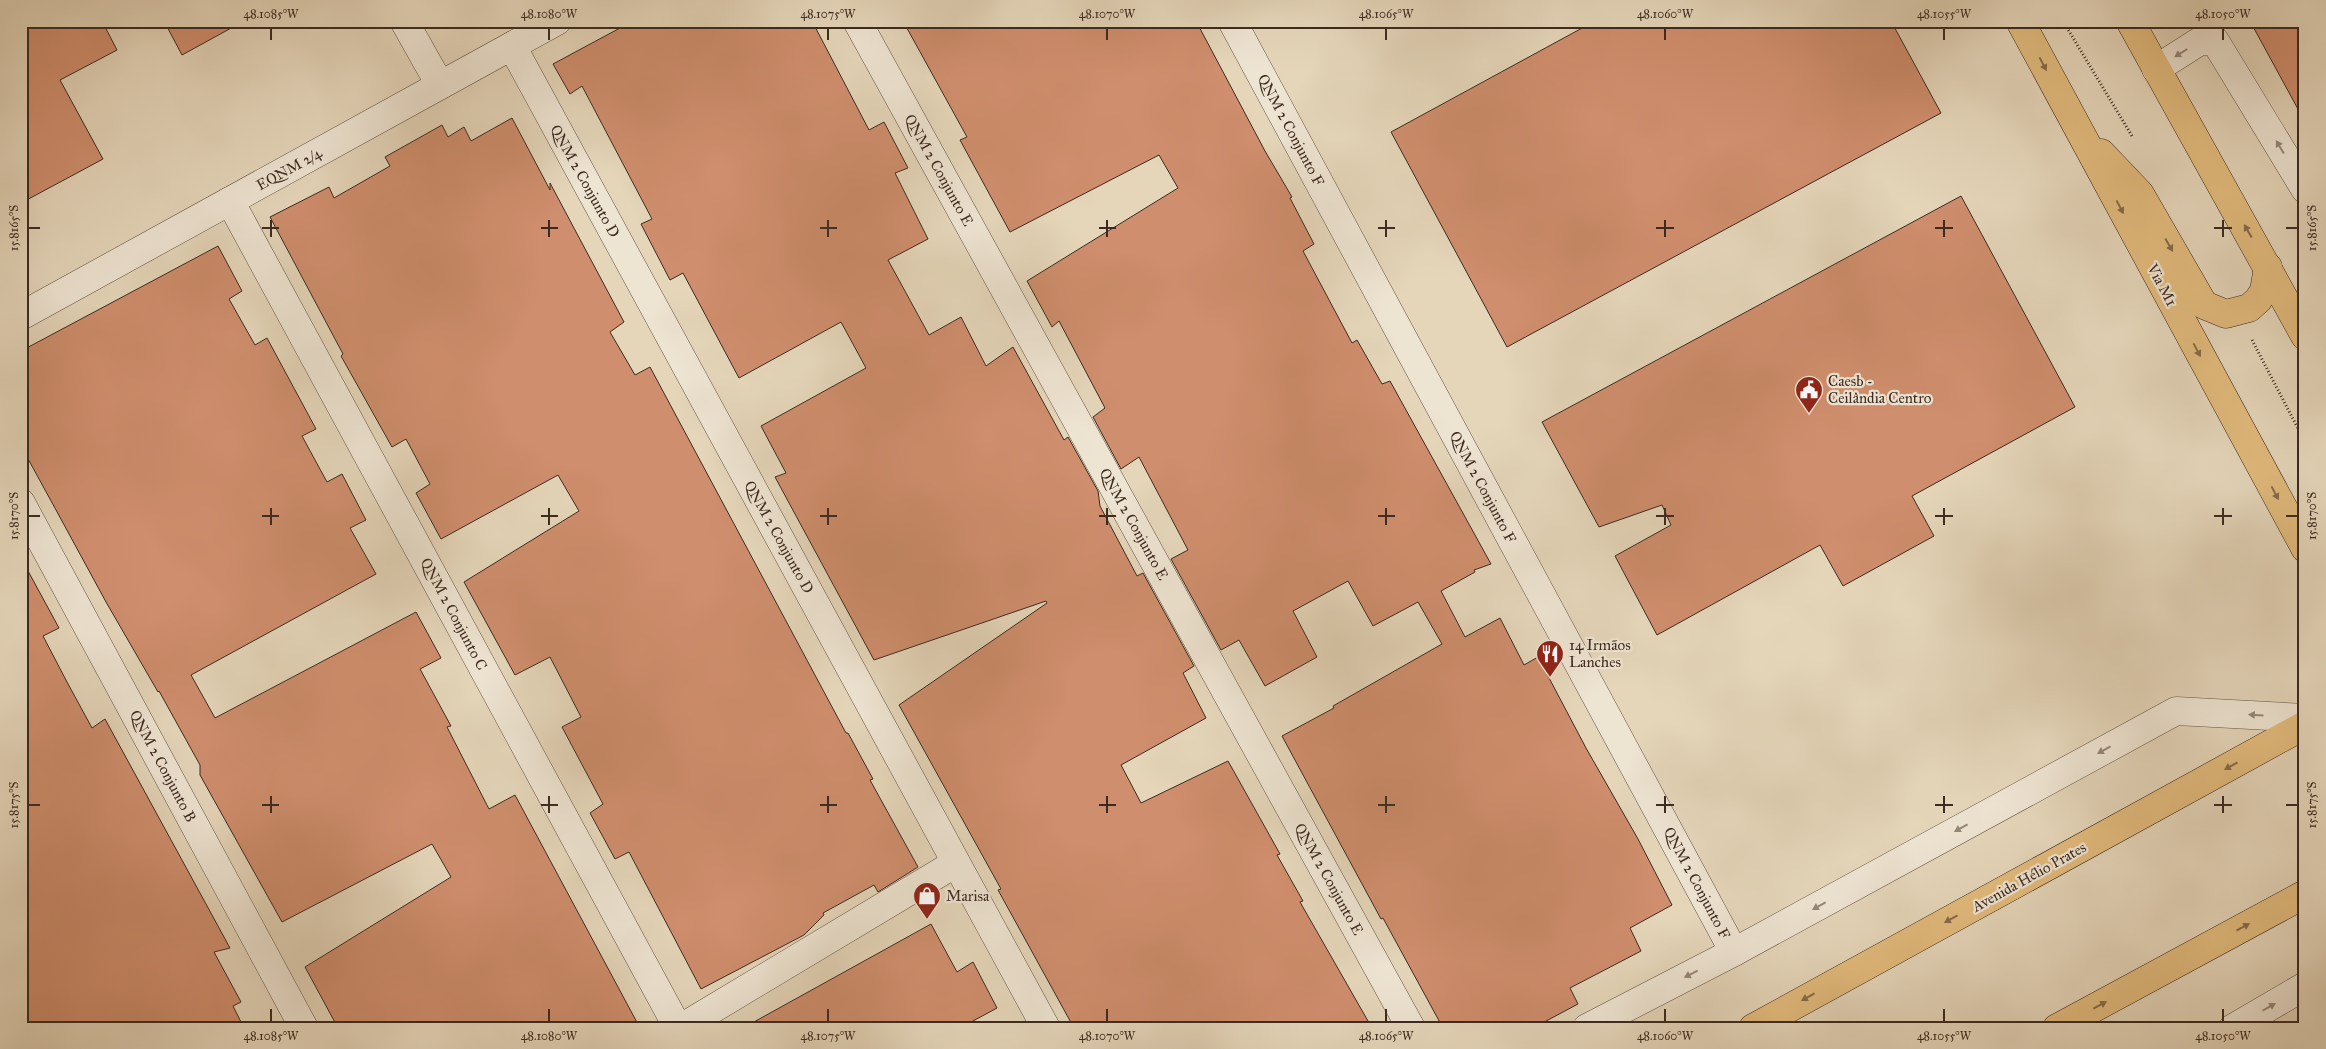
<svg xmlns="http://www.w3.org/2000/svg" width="2326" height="1049" viewBox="0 0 2326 1049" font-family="'IM FELL Great Primer',serif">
	<rect width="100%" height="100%" fill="#e5d6ba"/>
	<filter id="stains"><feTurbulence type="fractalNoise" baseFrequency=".004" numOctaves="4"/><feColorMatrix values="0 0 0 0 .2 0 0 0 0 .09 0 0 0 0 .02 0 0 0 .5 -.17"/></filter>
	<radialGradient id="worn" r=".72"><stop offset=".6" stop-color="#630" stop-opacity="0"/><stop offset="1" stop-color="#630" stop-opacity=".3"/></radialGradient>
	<g fill="#cf8e6d" stroke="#3c2a20">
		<polygon points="21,21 102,21 117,50 60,80 103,159 21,203"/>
		<polygon points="164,21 244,21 182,55"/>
		<polygon points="633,21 812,21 869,130 884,122 908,168 895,173 928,239 888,260 929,335 961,317 986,366 1013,347 1064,440 1068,437 1098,491 1100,506 1137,576 1143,573 1194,666 1183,673 1206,718 1121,765 1141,803 1228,761 1280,854 1277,855 1303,901 1300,902 1372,1028 1074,1028 998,890 1001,889 899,705 1047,603 1046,601 874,660 775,477 786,473 761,426 866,368 841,322 739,378 683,273 670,280 641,224 652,219 582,86 570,94 553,64"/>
		<polygon points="903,21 1196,21 1265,151 1292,197 1290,198 1314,244 1303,251 1352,343 1357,340 1382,384 1390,381 1491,564 1474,570 1475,572 1441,591 1465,637 1500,618 1524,665 1538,657 1586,748 1638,839 1672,905 1630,928 1641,951 1570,988 1578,1004 1533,1028 1443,1028 1383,918 1381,919 1282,736 1334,708 1333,706 1442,644 1418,602 1373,626 1348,581 1293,611 1317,657 1265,686 1239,640 1221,650 1171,559 1188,550 1139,457 1121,469 1093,417 1105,408 1059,321 1052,327 1027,281 1178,188 1159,155 1010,232 960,140 967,137"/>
		<polygon points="1595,21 1891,21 1941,113 1507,347 1391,132"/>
		<polygon points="2250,21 2305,21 2305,122"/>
		<polygon points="512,118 550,190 550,183 624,322 610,332 635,375 650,367 846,733 848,733 873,779 870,780 918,867 878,892 874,885 823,913 824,915 804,935 701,989 629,852 615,859 590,813 603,804 562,727 581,717 550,657 515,675 464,582 579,511 558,475 441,539 416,493 430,484 406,439 392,447 341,356 343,354 270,217 329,187 334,198 390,166 385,157 442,125 448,137 464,127 471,141"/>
		<polygon points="1961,196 2075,407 1912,496 1934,536 1843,586 1820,545 1657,635 1615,556 1671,525 1662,505 1599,527 1542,422"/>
		<polygon points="218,246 242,291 229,299 255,345 267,338 316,429 302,436 327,482 342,474 366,520 350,528 376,574 191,675 215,718 416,612 441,658 420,669 451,726 447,727 489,809 515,795 640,1028 338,1028 305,967 451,877 432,844 282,922 200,775 200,765 159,691 158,692 106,602 56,510 21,446 21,351"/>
		<polygon points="21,558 59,628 43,636 67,682 92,728 105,719 230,948 214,952 241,1002 233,1006 244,1028 21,1028"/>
		<polygon points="931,924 957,972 973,962 997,1008 960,1028 743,1028"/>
	</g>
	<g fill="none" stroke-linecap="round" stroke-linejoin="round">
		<defs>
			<g id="minor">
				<polyline points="404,21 440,85"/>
				<polyline points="857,21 1411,1028"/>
				<polyline points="1232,21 1734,952"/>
				<polyline points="512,46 1046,1028"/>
				<polyline points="2156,69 2200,41 2215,41 2305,189"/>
				<polyline points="230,201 678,1028"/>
				<polyline points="21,316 557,21"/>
				<polyline points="21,503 304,1028"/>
				<polyline points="681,1028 956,863"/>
				<polyline points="1587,1028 1734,952 2176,711 2305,718"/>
				<polyline points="2233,1028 2305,986"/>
			</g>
			<g id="major">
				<polyline points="2020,21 2305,548"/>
				<polyline points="2130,21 2305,336"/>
				<polyline points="2101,153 2140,194 2204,305 2226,314 2249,308 2258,300 2264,291 2268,267"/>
				<polyline points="1753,1028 2305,725"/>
				<polyline points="2057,1028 2305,894"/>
			</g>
		</defs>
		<use href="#minor" stroke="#665546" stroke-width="29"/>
		<use href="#major" stroke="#3c2a20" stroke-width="29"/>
		<g stroke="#3c2a20" stroke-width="3" stroke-dasharray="1 2.5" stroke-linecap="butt">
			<polyline points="2063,21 2132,136"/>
			<polyline points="2252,340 2305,442"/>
		</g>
		<use href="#minor" stroke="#eee4d2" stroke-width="28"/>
		<use href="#major" stroke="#e2bb7d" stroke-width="28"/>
	</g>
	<defs><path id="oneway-solid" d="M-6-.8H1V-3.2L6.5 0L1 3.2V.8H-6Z" transform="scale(1.25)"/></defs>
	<g fill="#958779">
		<use href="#oneway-solid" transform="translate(2181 53) rotate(148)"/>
		<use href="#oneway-solid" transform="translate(2280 147) rotate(-121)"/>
		<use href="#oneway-solid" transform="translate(2256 715) rotate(-177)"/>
		<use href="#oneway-solid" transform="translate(2104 750) rotate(151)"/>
		<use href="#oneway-solid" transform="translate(1961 828) rotate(151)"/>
		<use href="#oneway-solid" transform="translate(1819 906) rotate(151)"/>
		<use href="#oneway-solid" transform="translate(1691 974) rotate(153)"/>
		<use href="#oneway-solid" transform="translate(2269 1007) rotate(-30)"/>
	</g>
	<g fill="#876b4a">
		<use href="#oneway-solid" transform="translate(2043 64) rotate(62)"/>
		<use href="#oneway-solid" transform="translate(2120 207) rotate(62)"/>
		<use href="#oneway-solid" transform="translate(2248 231) rotate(-120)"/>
		<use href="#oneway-solid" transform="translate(2169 245) rotate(60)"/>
		<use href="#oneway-solid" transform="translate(2197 350) rotate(62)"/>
		<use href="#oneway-solid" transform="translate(2275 493) rotate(62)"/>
		<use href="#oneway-solid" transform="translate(2231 766) rotate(151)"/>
		<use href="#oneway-solid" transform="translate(1951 919) rotate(151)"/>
		<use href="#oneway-solid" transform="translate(2243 927) rotate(-28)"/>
		<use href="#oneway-solid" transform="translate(1808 997) rotate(151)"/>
		<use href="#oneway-solid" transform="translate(2100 1005) rotate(-28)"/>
	</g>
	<path fill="none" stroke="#3c2a20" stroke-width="2" d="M271 28V40M549 28V40M828 28V40M1107 28V40M1386 28V40M1665 28V40M1944 28V40M2223 28V40M271 220V237M549 220V237M828 220V237M1107 220V237M1386 220V237M1665 220V237M1944 220V237M2223 220V237M28 228H40M262 228H279M541 228H558M820 228H837M1099 228H1116M1378 228H1395M1656 228H1674M1935 228H1953M2214 228H2232M2286 228H2298M271 508V525M549 508V525M828 508V525M1107 508V525M1386 508V525M1665 508V525M1944 508V525M2223 508V525M28 516H40M262 516H279M541 516H558M820 516H837M1099 516H1116M1378 516H1395M1656 516H1674M1935 516H1953M2214 516H2232M2286 516H2298M271 796V813M549 796V813M828 796V813M1107 796V813M1386 796V813M1665 796V813M1944 796V813M2223 796V813M28 805H40M262 805H279M541 805H558M820 805H837M1099 805H1116M1378 805H1395M1656 805H1674M1935 805H1953M2214 805H2232M2286 805H2298M271 1009V1022M549 1009V1022M828 1009V1022M1107 1009V1022M1386 1009V1022M1665 1009V1022M1944 1009V1022M2223 1009V1022"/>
	<defs>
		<symbol id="civic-pin" viewBox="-11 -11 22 30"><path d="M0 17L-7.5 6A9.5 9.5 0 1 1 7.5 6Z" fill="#8f2418" stroke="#eee4d2"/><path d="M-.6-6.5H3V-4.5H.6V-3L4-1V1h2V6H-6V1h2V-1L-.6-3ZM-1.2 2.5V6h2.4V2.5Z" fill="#fff"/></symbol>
		<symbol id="restaurant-pin" viewBox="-11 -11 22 30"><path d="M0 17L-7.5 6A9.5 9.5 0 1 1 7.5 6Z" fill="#8f2418" stroke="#eee4d2"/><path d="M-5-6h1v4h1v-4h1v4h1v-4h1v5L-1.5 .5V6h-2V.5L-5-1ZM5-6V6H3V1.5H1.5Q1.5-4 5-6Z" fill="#fff"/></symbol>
		<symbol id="shop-pin" viewBox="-11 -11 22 30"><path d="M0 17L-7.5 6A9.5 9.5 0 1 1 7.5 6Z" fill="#8f2418" stroke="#eee4d2"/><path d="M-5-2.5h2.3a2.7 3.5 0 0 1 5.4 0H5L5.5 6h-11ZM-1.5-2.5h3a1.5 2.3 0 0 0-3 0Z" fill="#fff"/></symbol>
	</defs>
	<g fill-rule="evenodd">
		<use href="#civic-pin" x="1793" y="374" width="32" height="43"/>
		<use href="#restaurant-pin" x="1534" y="638" width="32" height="43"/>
		<use href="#shop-pin" x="911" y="880" width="32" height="43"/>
	</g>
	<g text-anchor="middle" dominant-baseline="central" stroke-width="4.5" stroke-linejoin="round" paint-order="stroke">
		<g font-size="15" fill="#3c2a20" stroke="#eee4d2">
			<text transform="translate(1291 130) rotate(62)">QNM 2 Conjunto F</text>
			<text transform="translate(289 169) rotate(-29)">EQNM 2/4</text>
			<text transform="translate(939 170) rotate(61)">QNM 2 Conjunto E</text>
			<text transform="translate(585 181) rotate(61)">QNM 2 Conjunto D</text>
			<text transform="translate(2162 285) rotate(62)">Via M1</text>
			<text transform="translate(1483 487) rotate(62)">QNM 2 Conjunto F</text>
			<text transform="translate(1134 524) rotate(61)">QNM 2 Conjunto E</text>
			<text transform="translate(779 537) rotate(61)">QNM 2 Conjunto D</text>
			<text transform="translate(454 614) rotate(62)">QNM 2 Conjunto C</text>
			<text transform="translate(163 766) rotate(62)">QNM 2 Conjunto B</text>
			<text transform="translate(2029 877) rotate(-29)">Avenida Hélio Prates</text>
			<text transform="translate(1329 879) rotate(61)">QNM 2 Conjunto E</text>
			<text transform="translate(1697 883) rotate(62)">QNM 2 Conjunto F</text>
		</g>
		<g font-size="15" fill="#3c2a20" stroke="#eee4d2" text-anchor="start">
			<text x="1828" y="381">Caesb -<tspan x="1828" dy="17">Ceilândia Centro</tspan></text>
			<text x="1569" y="645">14 Irmãos<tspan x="1569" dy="17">Lanches</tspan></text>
			<text x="946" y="896">Marisa</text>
		</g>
	</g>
	<rect width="2326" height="1049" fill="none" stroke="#e5d6ba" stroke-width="55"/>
	<rect x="28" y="28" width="2270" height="994" fill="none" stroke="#3c2a20" stroke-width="2"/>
	<g font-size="12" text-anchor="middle" fill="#3c2a20">
		<text x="271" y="18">48.1085°W</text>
		<text x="549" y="18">48.1080°W</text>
		<text x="828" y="18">48.1075°W</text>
		<text x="1107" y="18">48.1070°W</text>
		<text x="1386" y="18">48.1065°W</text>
		<text x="1665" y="18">48.1060°W</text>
		<text x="1944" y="18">48.1055°W</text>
		<text x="2223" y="18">48.1050°W</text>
		<text transform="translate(14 228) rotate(-90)" y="4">15.8165°S</text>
		<text transform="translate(2312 228) rotate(-90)" y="4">15.8165°S</text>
		<text transform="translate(14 516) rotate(-90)" y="4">15.8170°S</text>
		<text transform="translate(2312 516) rotate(-90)" y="4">15.8170°S</text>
		<text transform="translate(14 805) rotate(-90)" y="4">15.8175°S</text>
		<text transform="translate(2312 805) rotate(-90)" y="4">15.8175°S</text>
		<text x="271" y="1040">48.1085°W</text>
		<text x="549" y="1040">48.1080°W</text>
		<text x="828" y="1040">48.1075°W</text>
		<text x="1107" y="1040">48.1070°W</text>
		<text x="1386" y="1040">48.1065°W</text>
		<text x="1665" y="1040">48.1060°W</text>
		<text x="1944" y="1040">48.1055°W</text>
		<text x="2223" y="1040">48.1050°W</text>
	</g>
	<rect width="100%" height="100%" filter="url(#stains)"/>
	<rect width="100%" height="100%" fill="url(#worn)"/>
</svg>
